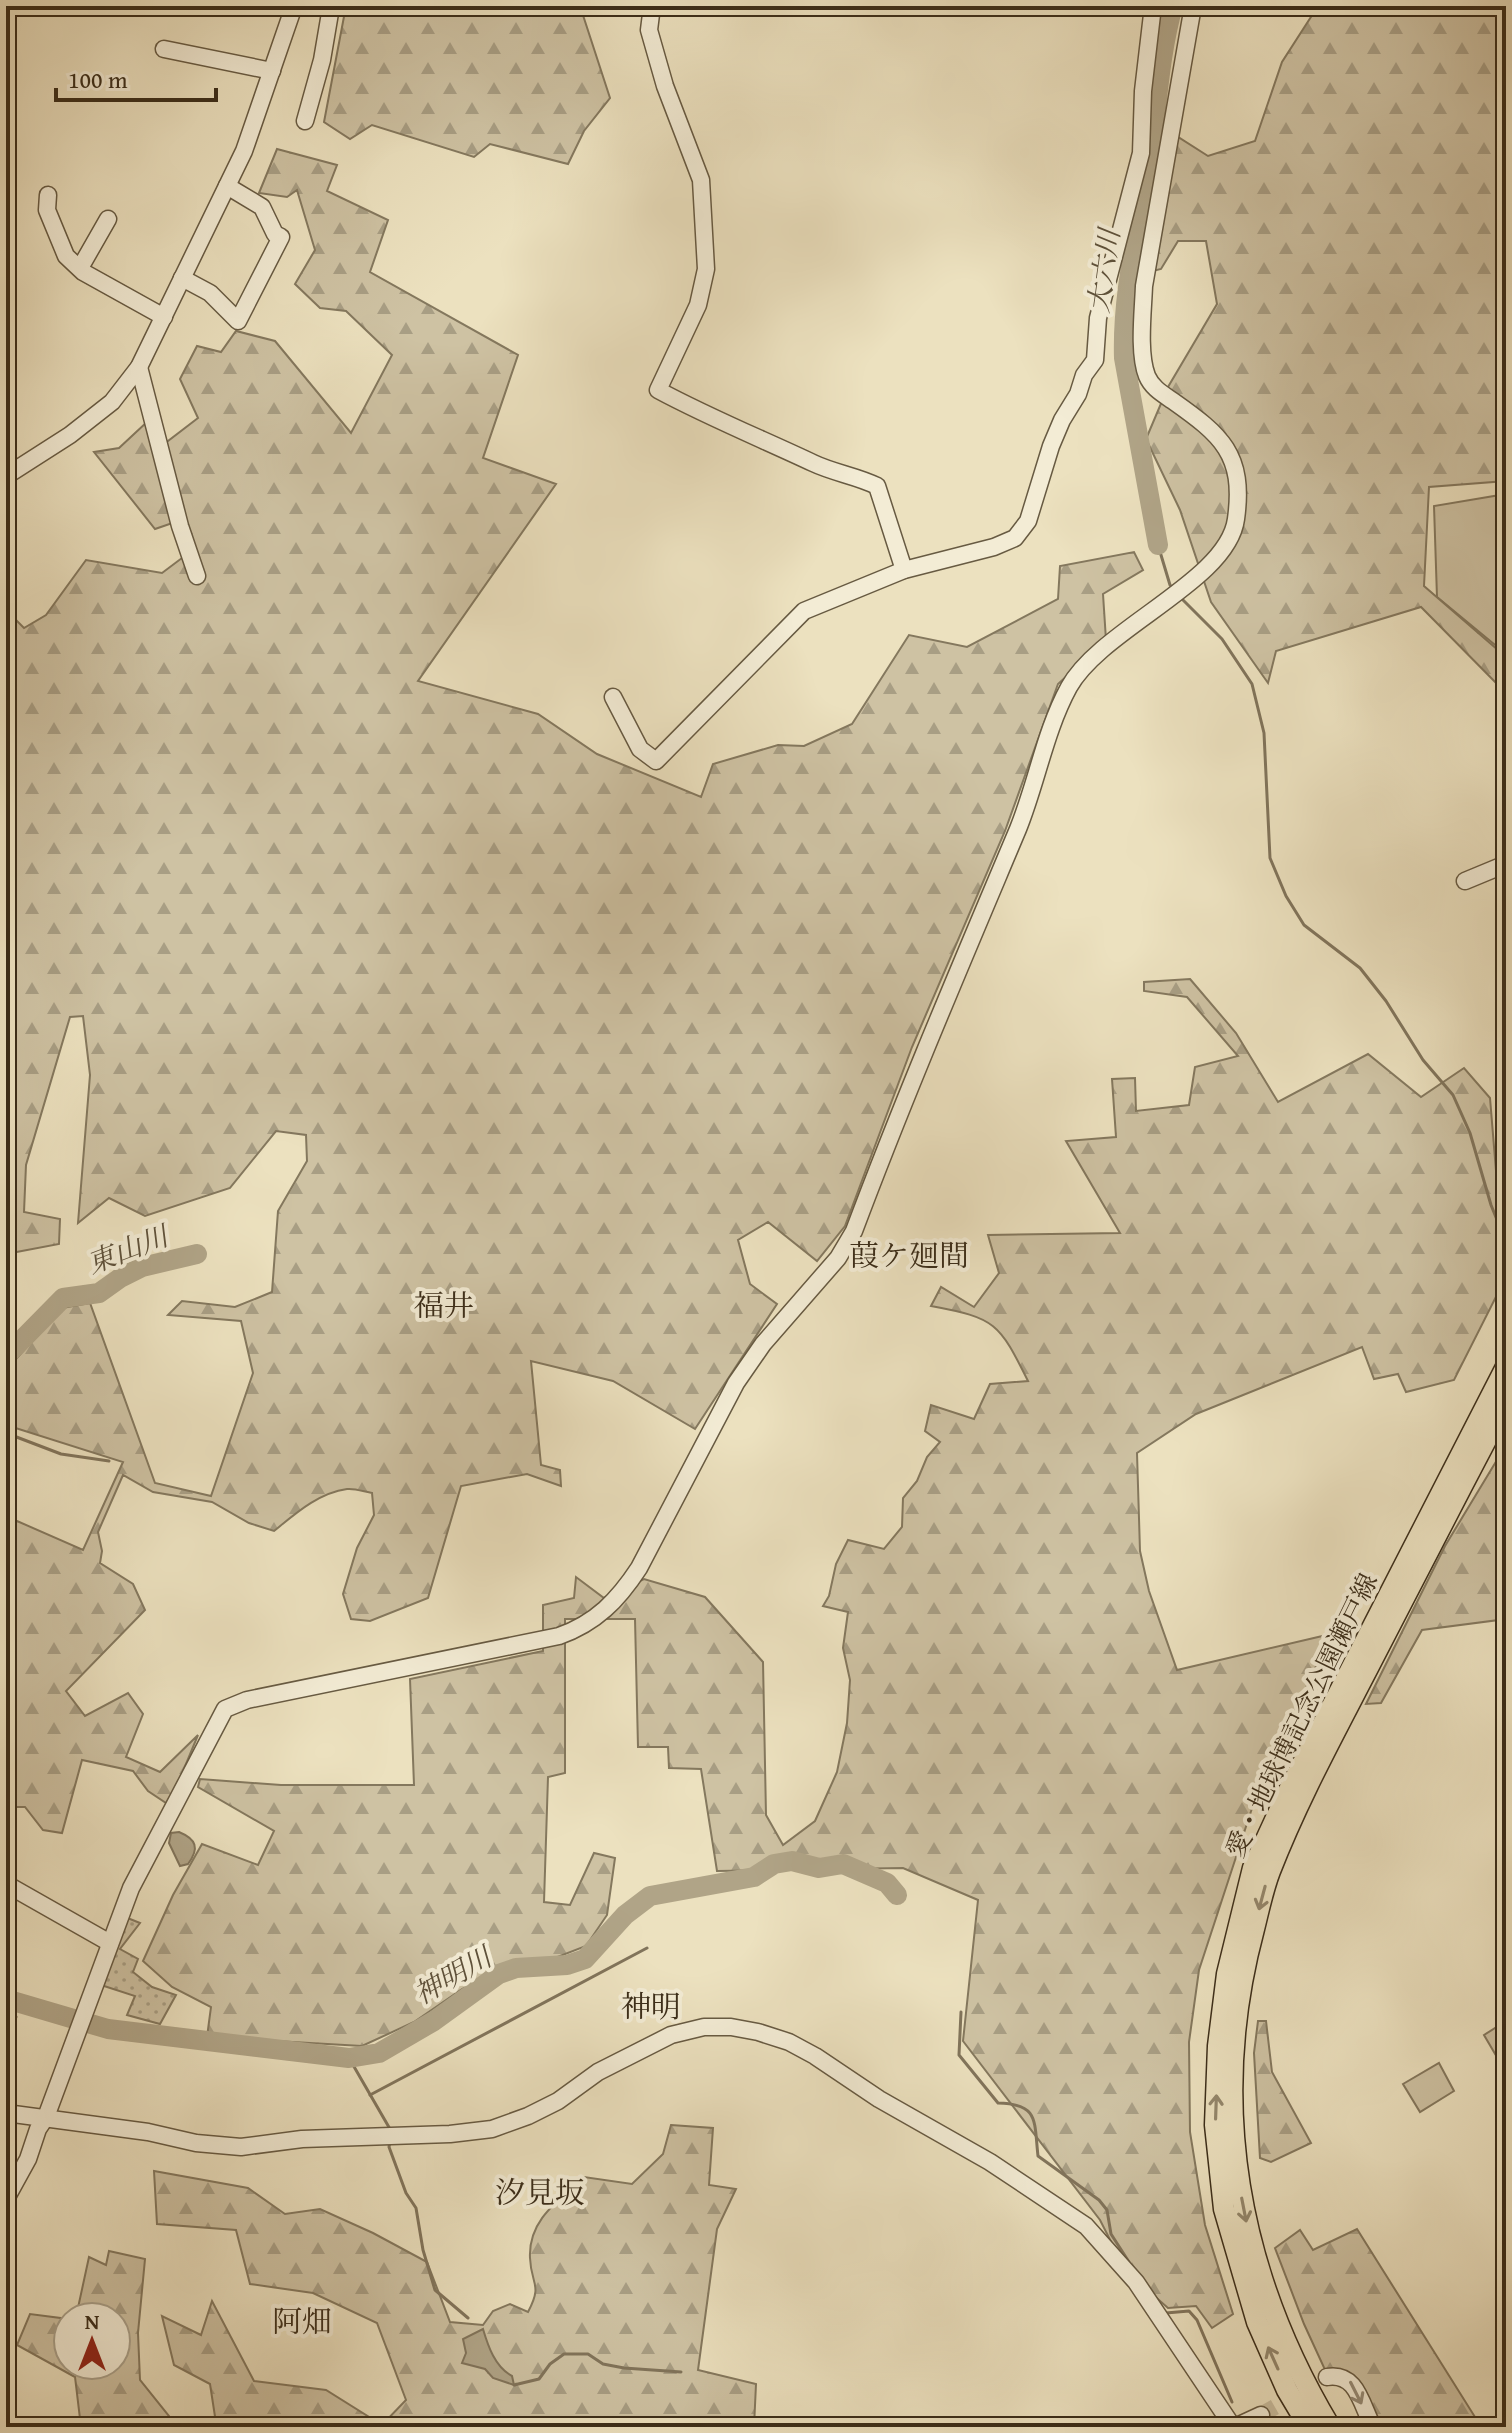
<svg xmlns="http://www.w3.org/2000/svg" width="1512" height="2433" viewBox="0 0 1512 2433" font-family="'Gentium Book Plus','Noto Serif JP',serif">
	<defs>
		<pattern id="forest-firs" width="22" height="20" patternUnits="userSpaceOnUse" patternTransform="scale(2)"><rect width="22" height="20" fill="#cec2a3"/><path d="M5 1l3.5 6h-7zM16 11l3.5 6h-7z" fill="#a89e84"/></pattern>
		<pattern id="park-dots" width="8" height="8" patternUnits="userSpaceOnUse" patternTransform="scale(2)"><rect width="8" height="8" fill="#cec2a3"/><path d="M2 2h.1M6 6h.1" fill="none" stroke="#a89e84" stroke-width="1.8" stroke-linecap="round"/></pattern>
	</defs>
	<rect width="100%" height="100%" fill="#ece1bf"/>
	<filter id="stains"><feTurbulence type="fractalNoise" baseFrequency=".0025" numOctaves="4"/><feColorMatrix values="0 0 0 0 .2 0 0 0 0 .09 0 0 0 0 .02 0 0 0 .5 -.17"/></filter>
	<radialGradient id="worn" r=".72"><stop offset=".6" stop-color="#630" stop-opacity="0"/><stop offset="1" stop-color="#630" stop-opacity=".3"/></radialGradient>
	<g fill="#cec2a3" stroke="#84785e" stroke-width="2">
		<polygon points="1506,494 1506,654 1437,597 1434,506"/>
		<polygon points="1506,2021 1506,2060 1501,2064 1484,2035"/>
		<polygon points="1439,2063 1454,2091 1420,2112 1403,2084"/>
	</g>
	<g fill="url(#forest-firs)" stroke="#84785e" stroke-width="2">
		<polygon points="346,6 580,6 610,98 584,131 568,164 490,144 474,157 372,125 350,139 324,122"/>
		<polygon points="1318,6 1506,6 1506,481 1429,487 1424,586 1506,657 1506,693 1421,607 1276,651 1268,683 1211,602 1180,510 1146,439 1168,387 1217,304 1206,241 1178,241 1161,269 1153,271 1178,137 1208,156 1255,141 1282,62"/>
		<path d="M277 149 337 165 327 191 388 220 370 272 518 355 483 458 556 484 418 681 538 714 597 754 701 797 713 764 778 745 804 746 852 724 909 635 967 647 1058 599 1060 566 1134 552 1143 570 1103 594 1106 640 1058 684 1005 831 912 1047 845 1226 817 1261 768 1222 738 1240 750 1284 777 1304 695 1429 613 1381 531 1361 541 1465 560 1470 561 1486 527 1474 461 1486 428 1598 370 1621 351 1619 343 1594 357 1548 374 1515 372 1493C365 1492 355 1488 347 1489 318 1493 295 1514 274 1531L249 1523 212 1502 153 1492 123 1475 98 1532 102 1551 100 1563 133 1584 145 1610 66 1691 85 1716 128 1693 143 1714 126 1757 160 1772 198 1735 169 1805 148 1791 133 1771 82 1760 62 1833 43 1830 25 1807H6V1533L17 1521 83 1550 123 1462 6 1425V1370L62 1308 90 1303 155 1483 211 1496 253 1373 241 1321 168 1315 182 1301 235 1307 272 1292 278 1211 307 1161 306 1135 276 1131 230 1188 145 1216 109 1198 78 1223 90 1075 83 1016 70 1017 26 1165 24 1212 60 1219 59 1244 6 1254V610L24 628 46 615 86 560 162 573 194 549 184 519 155 529 94 452 119 448 148 421 164 444 198 418 180 379 197 346 221 352 236 331 275 341 351 433 392 355 346 311 320 308 295 284 315 250 297 190 287 197 259 193Z"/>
		<path d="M1190 979 1236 1033 1278 1102 1368 1054 1421 1097 1464 1068 1490 1098 1498 1195 1506 1205V1277L1454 1380 1406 1392 1398 1374 1374 1379 1362 1347 1196 1414 1137 1453 1140 1551 1149 1591 1177 1670 1331 1634 1257 1793 1199 1970 1189 2042 1190 2132 1205 2225 1233 2314 1212 2328 1196 2306 1168 2308 1126 2271 1100 2220 963 2041 978 1900 903 1868 717 1871 701 1769 669 1768 668 1747H638L635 1619H565V1773L548 1777 544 1902 570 1905 594 1853 615 1858 607 1915 586 1946 542 1963 514 1962 462 1989 414 2022 362 2046 207 2037 211 2007 172 1987 143 1961 173 1895 202 1844 258 1865 274 1831 198 1787 200 1779 281 1785H414L410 1679 543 1651V1605L574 1598 576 1577 604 1598 644 1579 705 1597 763 1662 766 1815 783 1845 815 1821 837 1772 847 1723 850 1680 843 1648 848 1612 823 1606 829 1596 836 1564 848 1540 884 1549 902 1527 903 1498 917 1481 927 1457 940 1442 925 1431 931 1405 974 1419 990 1384 1028 1381C999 1323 996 1318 931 1306L941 1287 974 1307 999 1273 988 1235 1120 1233 1066 1141 1116 1137 1112 1079 1135 1078 1136 1111 1189 1105 1195 1067 1238 1056 1187 997 1144 991V982Z"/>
		<polygon points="1506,1445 1506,1619 1422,1630 1381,1703 1366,1704 1445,1546"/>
		<polygon points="1258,2021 1266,2021 1272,2072 1311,2143 1271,2162 1260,2158 1254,2053"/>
		<path d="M671 2125 713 2128 709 2185 736 2189 717 2229 698 2370 756 2384 754 2427H223L216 2423 210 2384 174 2365 162 2316 201 2335 212 2301 254 2381 326 2390 382 2425 406 2400 377 2323 313 2293 250 2284 236 2230 157 2224 154 2171 248 2188 285 2214 320 2209 373 2233 427 2262 450 2322 483 2325 493 2311 510 2304 528 2312C543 2284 531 2285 530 2258 528 2220 559 2200 584 2177L632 2184 663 2154Z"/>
		<polygon points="1357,2229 1475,2417 1465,2427 1382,2427 1355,2380 1326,2372 1304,2324 1275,2248 1300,2230 1313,2250"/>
		<polygon points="109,2251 145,2259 138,2333 140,2380 169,2416 162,2427 81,2427 75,2377 17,2345 30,2314 68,2319 68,2365 116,2365 116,2317 76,2317 89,2257 106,2265"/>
	</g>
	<polygon fill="url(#park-dots)" stroke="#84785e" stroke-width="2" points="120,1915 140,1923 120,1949 138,1959 133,1972 152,1987 176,1995 160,2024 127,2015 135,1996 95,1983"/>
	<g fill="#b0a487" stroke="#81745b" stroke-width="2">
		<path d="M179 1832C196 1839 200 1848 188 1864L180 1866 169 1843 171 1833Z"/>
		<path d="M483 2329C488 2346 495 2367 512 2376L514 2385 493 2378 485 2369 462 2363 466 2353 463 2339Z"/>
	</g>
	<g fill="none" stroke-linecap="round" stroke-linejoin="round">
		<g stroke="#81745b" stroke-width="3">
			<polyline points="1158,545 1170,585 1174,589"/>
			<polyline points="1181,598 1222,639 1252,684 1264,733 1270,858 1286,896 1304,925 1360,968 1386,1001 1423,1060 1453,1095 1470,1133 1491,1205 1506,1242"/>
			<polyline points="6,1433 61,1454 109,1461"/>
			<path d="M961 2012 959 2055 998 2103C1039 2104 1034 2120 1038 2156L1099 2200 1107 2210 1111 2234 1129 2262"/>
			<polyline points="6,2041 16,2017"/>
			<polyline points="349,2058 390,2129"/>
			<polyline points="370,2095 647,1948"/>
			<polyline points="390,2141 389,2147 406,2193 416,2208 423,2250 435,2290 468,2318"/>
			<polyline points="1166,2313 1189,2311 1197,2320 1232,2402"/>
			<polyline points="514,2385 539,2379 550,2364 564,2354 588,2354 603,2364 624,2368 681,2372"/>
		</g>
		<g stroke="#b0a487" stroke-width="20">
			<path d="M1158 545 1124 358C1122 294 1138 232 1148 169 1157 115 1158 59 1173 6"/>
			<polyline points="6,1356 63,1298 99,1293 120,1278 142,1267 197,1254"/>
			<polyline points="6,1999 108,2029 349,2058 379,2053 434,2021 499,1974 516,1968 567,1965 585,1959 625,1915 650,1896 754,1877 774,1864 792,1861 819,1868 843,1864 887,1883 897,1895"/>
		</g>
		<polyline stroke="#c9bd9e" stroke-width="16" stroke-dasharray="16 8" stroke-linecap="butt" points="1261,2415 1327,2377"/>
		<defs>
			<g id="minor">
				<path d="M652 6 649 30 665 86 701 180 706 269 698 305 658 390C708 417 762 439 813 463 834 473 857 476 877 486L904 570"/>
				<polyline points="164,49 272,71"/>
				<polyline points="305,121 322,60 330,13 324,6"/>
				<polyline points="48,195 47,210 66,256 83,272 164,317"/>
				<polyline points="80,268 108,219"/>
				<polyline points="182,278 210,293 238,321 281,237 275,234 262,207 227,186"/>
				<polyline points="139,367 180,526 197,576"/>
				<polyline points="6,476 70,435 112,402 139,367 244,151 294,6"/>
				<polyline points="613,697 640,749 656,761 804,611 904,570 994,547 1015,538 1028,521 1051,446 1062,420 1078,394 1084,375 1095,360 1098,318 1141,153 1143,91 1153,6"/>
				<polyline points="1465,881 1506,864"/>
				<polyline points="6,1884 110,1943"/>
				<polyline points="6,2113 148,2132 196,2143 241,2147 302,2139 450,2134 492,2129 528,2116 558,2101 598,2072 671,2035 704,2027 731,2027 758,2032 789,2042 815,2056 879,2099 990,2162 1086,2226 1136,2282 1233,2427"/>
				<path d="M6 2199 28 2159 38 2129 46 2117 131 1888 225 1709 247 1700 559 1636C596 1623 618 1600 639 1568L736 1383 763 1344 838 1258 854 1231C905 1095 962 962 1018 829 1037 782 1045 731 1069 687 1102 628 1228 581 1236 519 1245 454 1221 435 1173 401 1163 394 1152 388 1147 376 1138 353 1143 312 1144 286L1193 6"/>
				<path d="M1327 2377C1357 2372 1361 2404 1373 2427"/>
				<polyline points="1235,2427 1261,2415"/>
			</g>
			<g id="major">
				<polyline points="1309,2427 1287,2390 1257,2322 1224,2209 1215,2125 1218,2046 1227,1974 1253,1868 1288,1792 1506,1367"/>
				<path d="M1330 2427C1238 2273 1207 2104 1254 1929 1259 1909 1263 1889 1270 1871 1298 1799 1335 1732 1370 1664 1415 1577 1460 1489 1506 1402"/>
			</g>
		</defs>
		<use href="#minor" stroke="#675a42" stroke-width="19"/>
		<use href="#major" stroke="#3b2d19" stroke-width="23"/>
		<use href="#minor" stroke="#f3ecd5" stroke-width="16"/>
		<use href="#major" stroke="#ece1bf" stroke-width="20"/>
	</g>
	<defs><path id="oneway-shaft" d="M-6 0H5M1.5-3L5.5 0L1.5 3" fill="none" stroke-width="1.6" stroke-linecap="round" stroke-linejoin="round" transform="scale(2)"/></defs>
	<g stroke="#94876c">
		<use href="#oneway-shaft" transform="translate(1262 1898) rotate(105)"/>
		<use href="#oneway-shaft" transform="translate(1216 2107) rotate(-88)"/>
		<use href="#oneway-shaft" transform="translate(1244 2210) rotate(79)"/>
		<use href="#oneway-shaft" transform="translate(1273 2358) rotate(-114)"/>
	</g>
	<use stroke="#978c77" href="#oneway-shaft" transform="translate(1356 2393) rotate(63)"/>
	<g text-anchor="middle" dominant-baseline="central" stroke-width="8" stroke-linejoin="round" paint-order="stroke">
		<g font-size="26" fill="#3b2d19" stroke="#f3ecd5">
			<text transform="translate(1301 1715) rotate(-64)">愛・地球博記念公園瀬戸線</text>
		</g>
		<g font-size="28" font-style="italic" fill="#5e513a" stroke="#f3ecd5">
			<text transform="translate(1103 271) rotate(-82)">大六川</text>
			<text transform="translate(127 1249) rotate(-21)">東山川</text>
			<text transform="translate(452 1975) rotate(-30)">神明川</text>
		</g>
		<g font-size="30" fill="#3b2d19" stroke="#f3ecd5">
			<text x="909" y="1255">葭ケ廻間</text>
			<text x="444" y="1305">福井</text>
			<text x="651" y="2006">神明</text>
			<text x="540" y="2192">汐見坂</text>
			<text x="302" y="2321">阿畑</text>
		</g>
	</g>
	<rect width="1512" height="2433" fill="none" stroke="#ece1bf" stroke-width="32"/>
	<rect x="8" y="8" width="1496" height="2417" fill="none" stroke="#3b2d19" stroke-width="4"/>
	<rect x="16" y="16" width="1480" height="2401" fill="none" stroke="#3b2d19" stroke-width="2"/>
	<g transform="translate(92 2341)"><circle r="38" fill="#f3ecd5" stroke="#a9a08a" stroke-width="2"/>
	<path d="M0-6L14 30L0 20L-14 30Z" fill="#8f2418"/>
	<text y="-12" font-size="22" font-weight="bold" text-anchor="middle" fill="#3b2d19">N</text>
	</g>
	<path d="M56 88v12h160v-12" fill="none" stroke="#3b2d19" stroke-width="4"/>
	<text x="68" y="88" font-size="24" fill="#3b2d19" stroke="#f3ecd5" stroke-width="6" paint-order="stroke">100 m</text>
	<rect width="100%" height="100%" filter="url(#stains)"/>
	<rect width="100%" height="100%" fill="url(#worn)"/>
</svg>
